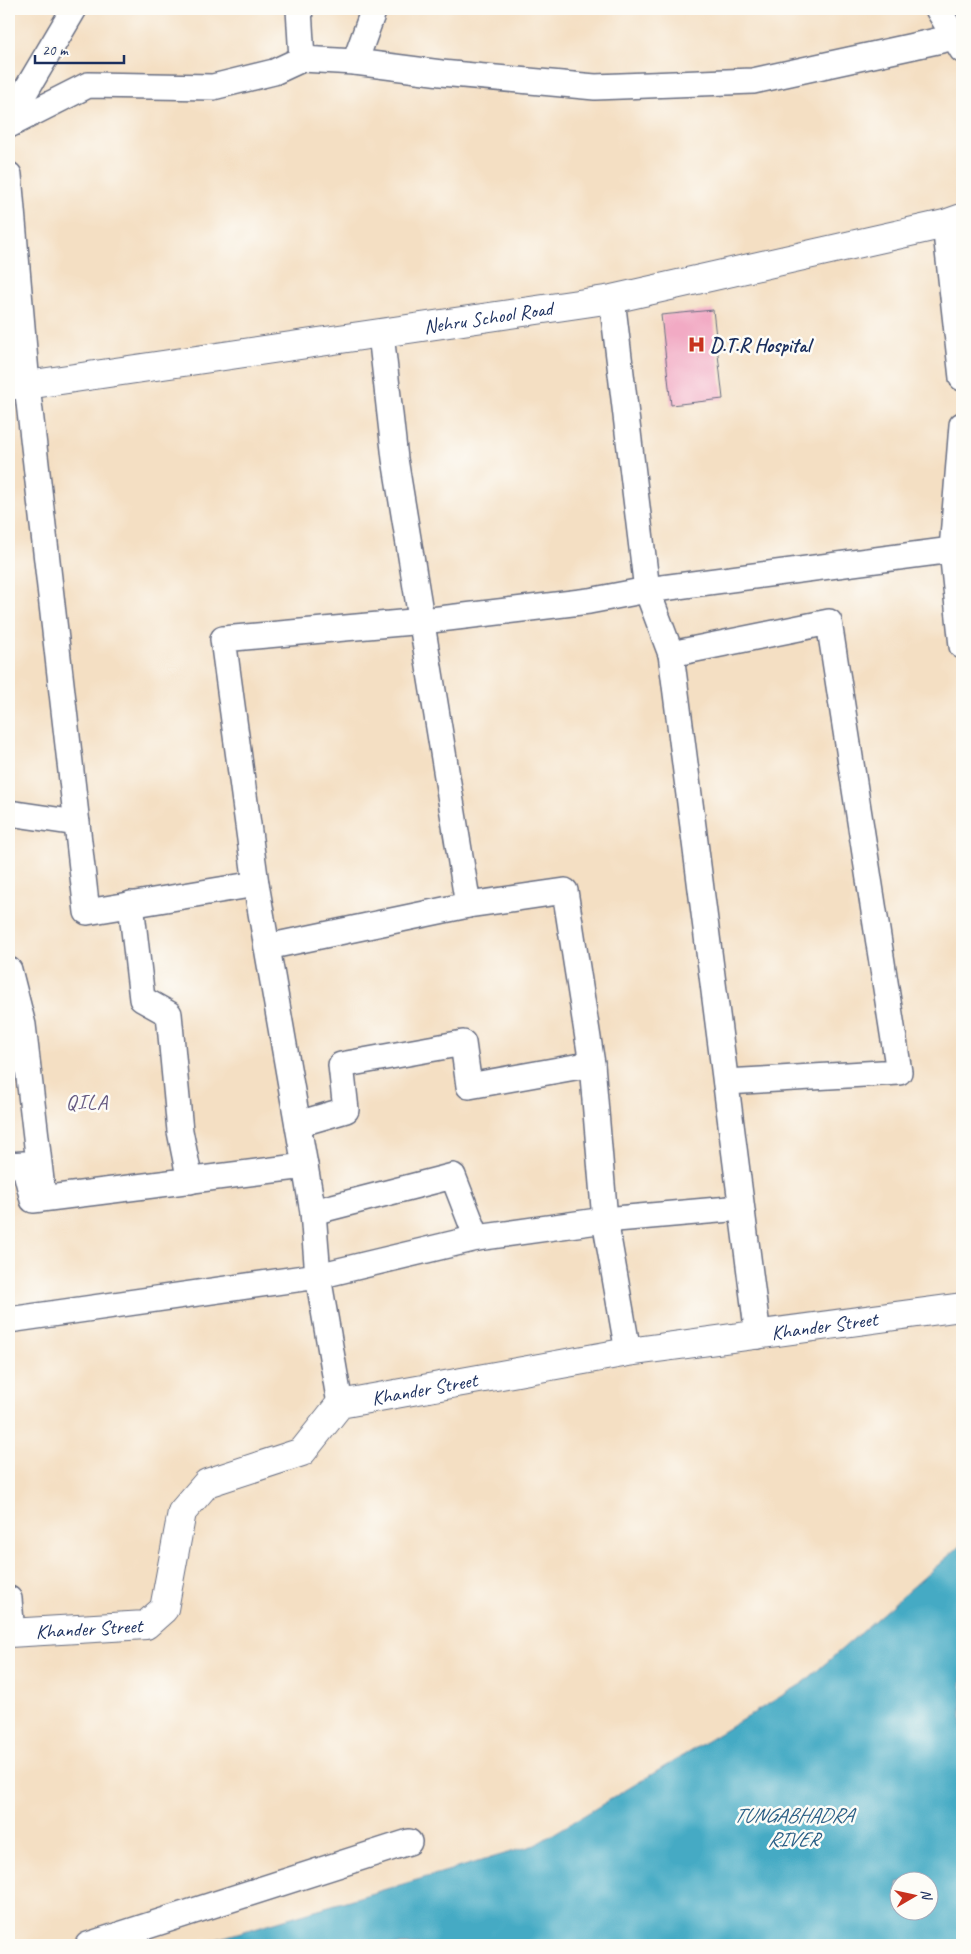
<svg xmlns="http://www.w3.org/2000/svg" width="971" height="1954" viewBox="0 0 971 1954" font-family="Caveat,sans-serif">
	<rect width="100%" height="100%" fill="#fdfcf7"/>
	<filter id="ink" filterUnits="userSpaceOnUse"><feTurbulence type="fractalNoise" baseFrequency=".02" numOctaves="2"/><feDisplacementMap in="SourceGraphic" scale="10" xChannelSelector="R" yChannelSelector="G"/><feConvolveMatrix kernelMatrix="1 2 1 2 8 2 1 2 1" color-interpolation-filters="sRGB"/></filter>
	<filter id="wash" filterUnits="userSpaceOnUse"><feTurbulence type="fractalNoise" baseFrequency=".0096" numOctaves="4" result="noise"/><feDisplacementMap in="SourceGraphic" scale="20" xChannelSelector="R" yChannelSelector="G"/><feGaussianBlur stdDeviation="1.12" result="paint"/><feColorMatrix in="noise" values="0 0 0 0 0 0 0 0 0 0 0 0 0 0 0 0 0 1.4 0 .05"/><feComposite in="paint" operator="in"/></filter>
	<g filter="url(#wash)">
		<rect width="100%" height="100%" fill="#f4dfc3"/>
		<path fill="#44aac4" stroke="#306c91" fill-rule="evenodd" d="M962 1544V1945H197L535 1845 803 1683ZM898 1882H928V1912H898Z"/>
		<g id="blocks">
			<polygon fill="#f2aac4" points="713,310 723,399 671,405 661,315"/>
		</g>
	</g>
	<g filter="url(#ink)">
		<use href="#blocks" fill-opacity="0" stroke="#676d81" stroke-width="1"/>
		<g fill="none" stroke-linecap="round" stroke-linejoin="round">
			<defs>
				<g id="street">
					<polyline points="299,9 302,59"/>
					<polyline points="938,9 962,50"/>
					<polyline points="355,62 374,9"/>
					<polyline points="9,119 74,9"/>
					<polyline points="9,125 88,85 213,87 274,72 302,59 355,62 441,73 595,87 753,81 955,37"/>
					<polyline points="9,175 27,385 87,912 256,884"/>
					<polyline points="945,224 962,378"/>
					<polyline points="612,299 647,590 671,654 758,1336"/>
					<polyline points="381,334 395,459 468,905 565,891 592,1064 605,1220 628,1352"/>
					<polyline points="962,425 952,550 962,646"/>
					<polyline points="671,654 829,622 899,1072 726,1082"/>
					<polyline points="9,813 77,823"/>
					<polyline points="131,904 142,999 169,1014 180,1131 190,1181"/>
					<polyline points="267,947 468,905"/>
					<polyline points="9,970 23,1025 42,1189"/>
					<polyline points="298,1124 346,1110 341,1065 463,1043 469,1086 592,1064"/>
					<polyline points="9,1165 24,1164 33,1200 305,1166"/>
					<polyline points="313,1212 453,1176 477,1238"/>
					<polyline points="9,1320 318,1276 477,1238 605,1220 741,1208"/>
					<polyline points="340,1404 318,1276 313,1212 256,884 223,639 423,621 589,601 647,590 952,550"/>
					<polyline points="9,1599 12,1633"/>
					<polyline points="88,1945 409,1842"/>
				</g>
				<g id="secondary">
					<path id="s1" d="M9 385H27L612 299 945 224 962 218"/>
					<path id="s2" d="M9 1633 146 1625 164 1609 182 1512 207 1483 302 1452 340 1404 628 1352 962 1307"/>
				</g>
			</defs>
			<use href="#street" stroke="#676d81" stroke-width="28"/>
			<use href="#secondary" stroke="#676d81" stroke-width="30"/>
			<use href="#street" stroke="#fff" stroke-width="25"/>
			<use href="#secondary" stroke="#fff" stroke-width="28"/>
		</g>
	</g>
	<defs>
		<symbol id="hospital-bare" viewBox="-9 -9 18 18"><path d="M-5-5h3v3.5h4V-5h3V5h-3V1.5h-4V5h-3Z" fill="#c8321e" stroke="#fdfcf7" stroke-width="2.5" paint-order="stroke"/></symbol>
	</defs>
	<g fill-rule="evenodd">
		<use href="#hospital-bare" x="684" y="332" width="25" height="25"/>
	</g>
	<g text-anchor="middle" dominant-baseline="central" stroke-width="5" stroke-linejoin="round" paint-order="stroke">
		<g font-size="20" fill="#1b2f5e" stroke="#fdfcf7">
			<text stroke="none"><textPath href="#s1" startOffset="484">Nehru School Road</textPath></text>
			<text stroke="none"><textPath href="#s2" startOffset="950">Khander Street</textPath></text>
			<text stroke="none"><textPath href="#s2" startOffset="545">Khander Street</textPath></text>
			<text stroke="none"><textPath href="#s2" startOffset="80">Khander Street</textPath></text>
		</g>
		<g font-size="20" font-weight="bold" fill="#1b2f5e" stroke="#fdfcf7" text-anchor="start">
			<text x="710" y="345">D.T.R Hospital</text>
		</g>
		<g font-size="21" letter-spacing="1" fill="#665a82" stroke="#fdfcf7">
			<text x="87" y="1102">QILA</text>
		</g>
		<g font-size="21" font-style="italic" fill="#2b6087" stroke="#fdfcf7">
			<text x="793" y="1815">TUNGABHADRA<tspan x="793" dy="24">RIVER</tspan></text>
		</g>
	</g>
	<rect width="971" height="1954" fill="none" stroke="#fdfcf7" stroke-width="30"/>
	<g transform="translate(914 1896) rotate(81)"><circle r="24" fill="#fdfcf7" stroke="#a3aaba"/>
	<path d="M0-4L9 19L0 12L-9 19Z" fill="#c8321e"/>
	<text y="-8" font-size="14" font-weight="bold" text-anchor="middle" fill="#1b2f5e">N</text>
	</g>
	<path d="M35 55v8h89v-8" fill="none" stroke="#1b2f5e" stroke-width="2.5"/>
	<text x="42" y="55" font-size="15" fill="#1b2f5e" stroke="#fdfcf7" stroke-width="4" paint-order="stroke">20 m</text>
</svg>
